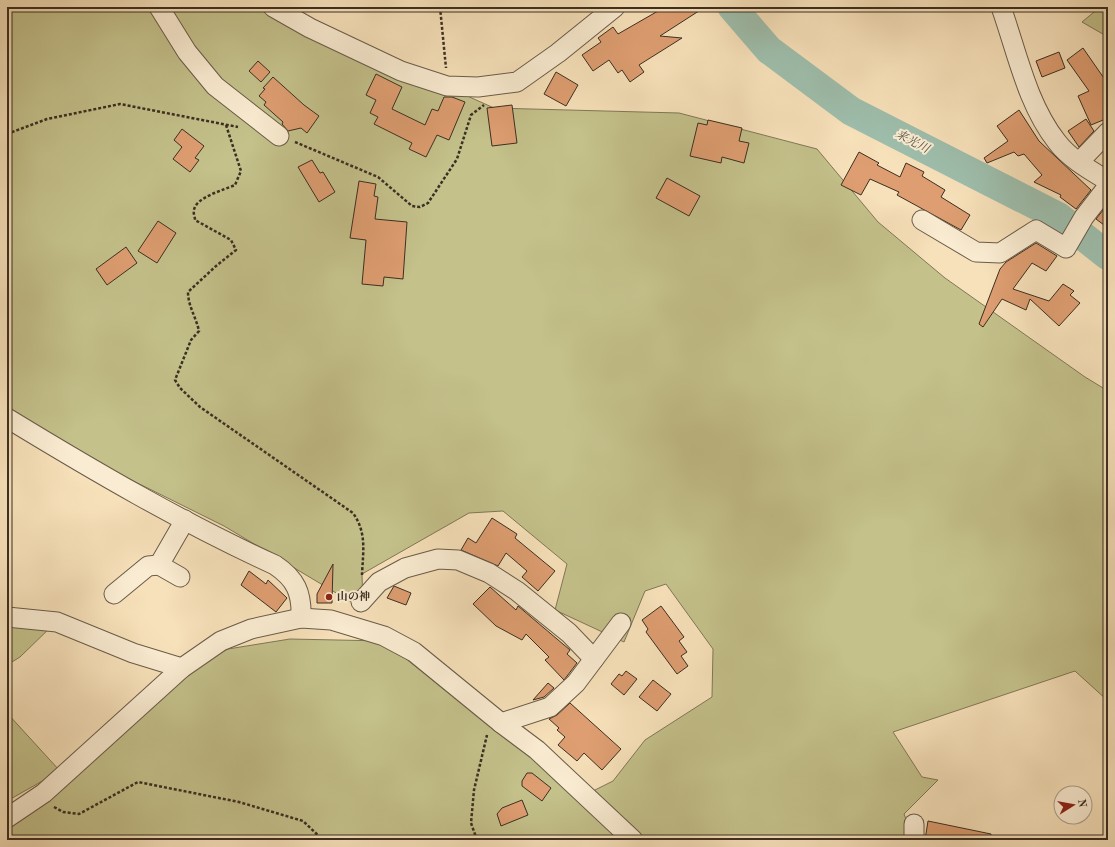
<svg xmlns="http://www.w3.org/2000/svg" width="1115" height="847" viewBox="0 0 1115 847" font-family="'Old Standard TT','Noto Serif JP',serif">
	<rect width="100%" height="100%" fill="#f7e1ba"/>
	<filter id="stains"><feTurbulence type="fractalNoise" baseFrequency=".005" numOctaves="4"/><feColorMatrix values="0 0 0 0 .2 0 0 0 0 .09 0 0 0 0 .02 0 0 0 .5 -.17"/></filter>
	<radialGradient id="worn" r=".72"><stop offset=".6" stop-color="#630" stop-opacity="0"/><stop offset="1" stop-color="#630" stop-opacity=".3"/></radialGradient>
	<g fill="#c4c18b" stroke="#807857">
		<polygon points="7,7 269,7 494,108 679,113 817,149 878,222 945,278 1085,377 1108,391 1108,701 1075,671 893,732 922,777 938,780 904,814 914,840 7,840 7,814 164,681 228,649 290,639 384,641 482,720 585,795 613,781 645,740 712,697 713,649 666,584 645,591 624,642 555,610 567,564 503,511 469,513 362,574 363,609 224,526 53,441 7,408"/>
		<polygon points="1100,7 1108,7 1108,37 1082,22"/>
		<polygon points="7,619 54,624 20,657 7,665"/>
		<polygon points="7,713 60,771 7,801"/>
	</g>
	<polygon fill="#9ebeac" stroke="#768575" points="1091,243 1104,244 1108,247 1108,275"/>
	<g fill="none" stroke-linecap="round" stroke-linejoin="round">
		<polyline stroke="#9ebeac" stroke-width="29" points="732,7 769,50 851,111 1059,217 1108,256"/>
	</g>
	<g fill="#de9e71" stroke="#3b2f23">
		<polygon points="665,7 705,7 660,36 682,38 639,65 644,72 630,82 622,70 618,73 609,60 593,71 582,55 601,42 598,38 613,27 618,34"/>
		<polygon points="1083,48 1108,84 1108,118 1091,125 1078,96 1089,91 1067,60"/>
		<polygon points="1059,52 1065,68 1042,77 1036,61"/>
		<polygon points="258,61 270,72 261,82 249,71"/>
		<polygon points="556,72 578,85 566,106 544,94"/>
		<polygon points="376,74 402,87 392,109 425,125 432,109 438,111 444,97 452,97 465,102 449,140 437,135 426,157 409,149 412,143 374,124 378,117 370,113 376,100 366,95"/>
		<polygon points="273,77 304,105 319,116 307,133 301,128 288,131 282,124 283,122 264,105 266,102 259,96 265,89 263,88"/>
		<polygon points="512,105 517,143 492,146 487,108"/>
		<polygon points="1019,110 1039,141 1091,190 1076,209 1060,197 1061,195 1034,182 1042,175 1024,154 1018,156 1014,152 987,163 984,158 1008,141 997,126"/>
		<polygon points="1086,119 1094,131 1079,147 1068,131"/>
		<polygon points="708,120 742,128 739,141 749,143 744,163 722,157 721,163 690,156 698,123 707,125"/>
		<polygon points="182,129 204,146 195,158 199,160 190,172 173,159 182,147 174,140"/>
		<polygon points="859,152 879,163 877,165 900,177 906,163 924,172 922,176 945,190 941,197 970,215 961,230 897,195 899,192 870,179 861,195 841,185"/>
		<polygon points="312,160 320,173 323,172 335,192 319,202 298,167"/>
		<polygon points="667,178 700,196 689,216 656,198"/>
		<polygon points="359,181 376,184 374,196 378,197 375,219 407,222 403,279 384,277 383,286 362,284 366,240 350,238"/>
		<polygon points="1107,205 1108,205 1108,228 1096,219"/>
		<polygon points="158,221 176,233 157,263 138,251"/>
		<polygon points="1036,243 1057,256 1046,271 1032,263 1013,289 1049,301 1063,284 1074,291 1070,295 1080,303 1059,326 1030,299 1026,310 1002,299 983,327 979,324 1000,269 1006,262"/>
		<polygon points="126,247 137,263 107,285 96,269"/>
		<polygon points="492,518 517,534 515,538 555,571 538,591 522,577 527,571 506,553 498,566 461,550 468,538 476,543"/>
		<polygon points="333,564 332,603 317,603 317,594"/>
		<polygon points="249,571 266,584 268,580 287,598 276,612 241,585"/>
		<polygon points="394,586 411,593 406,605 387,598"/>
		<polygon points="490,587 516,610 518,606 570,650 567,654 577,663 564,680 545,660 549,657 526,634 522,640 496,626 473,604"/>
		<polygon points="661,606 684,637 679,641 687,652 681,656 688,666 677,674 646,632 648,629 642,620"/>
		<polygon points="626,671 637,679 624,695 611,684 619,674 622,676"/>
		<polygon points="653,680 671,694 657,711 639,697"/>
		<polygon points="548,683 554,688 544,697 533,700"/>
		<polygon points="570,703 621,749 602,770 584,753 577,761 558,745 565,737 557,730 559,728 549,719 557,715"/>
		<polygon points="527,773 532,773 551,788 542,801 522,786 522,781"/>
		<polygon points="522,800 528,815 501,826 497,814 502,808"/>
		<polygon points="928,821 991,834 991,840 925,840"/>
	</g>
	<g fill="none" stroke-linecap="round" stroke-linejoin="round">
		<defs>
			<g id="minor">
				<polyline points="159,7 187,52 215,86 279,136"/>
				<polyline points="273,7 310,28 401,71 447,86 478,87 517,82 558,53 615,7"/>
				<path d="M1001 7C1017 52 1027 104 1057 142 1070 159 1090 170 1108 181"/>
				<polyline points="1079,162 1108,132"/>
				<polyline points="922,220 976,252 1000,253 1036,230 1066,248 1084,217 1108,186"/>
				<path d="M7 418C94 471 183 523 275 565 296 579 302 593 301 618"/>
				<polyline points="159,565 180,577"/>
				<polyline points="114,594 148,566 159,565 185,520"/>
				<polyline points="361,602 379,582 405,568 438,559 458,560 489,573 517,591 569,633 594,659"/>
				<polyline points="7,617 57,622 133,653 182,668"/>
				<polyline points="501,723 550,707 576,683 621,623"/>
				<polyline points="7,818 44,793 182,668 221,641 251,629 301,618 331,620 384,636 414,652 501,723 537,750 633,840"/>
				<polyline points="914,840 914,824"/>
			</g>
		</defs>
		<use href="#minor" stroke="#6a5c49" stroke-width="21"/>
		<g stroke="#3b2f23" stroke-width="2.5" stroke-dasharray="3 2" stroke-linecap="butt">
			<polyline points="440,7 446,68"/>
			<path d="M226 125 241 171 235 185C224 190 196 197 194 210 193 213 195 217 195 220L231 240 236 250 216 266 188 292C188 306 196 317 199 331L191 340 175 380 180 388 200 407 353 513C367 533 363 551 362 575"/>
			<polyline points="7,134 47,119 120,104 238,127"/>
			<polyline points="295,142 378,177 412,206 420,207 428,203 457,159 471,115 484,105"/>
			<polyline points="54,807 63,812 79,814 138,782 239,802 303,821 323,840"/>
			<polyline points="477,840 471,823 474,790 487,735"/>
		</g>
		<use href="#minor" stroke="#faecd2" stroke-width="19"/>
	</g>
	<circle fill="#8f2418" stroke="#faecd2" stroke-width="1.5" cx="329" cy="597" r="4"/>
	<g text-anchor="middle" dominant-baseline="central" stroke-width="4" stroke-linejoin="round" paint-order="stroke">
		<g font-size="11" font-weight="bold" fill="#3b2f23" stroke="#faecd2" text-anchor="start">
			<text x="337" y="597">山の神</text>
		</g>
		<g font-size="12" font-style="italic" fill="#545345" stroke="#faecd2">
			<text transform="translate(912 142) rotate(27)">来光川</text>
		</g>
	</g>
	<rect width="1115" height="847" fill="none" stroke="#f7e1ba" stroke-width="24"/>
	<rect x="8" y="8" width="1099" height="831" fill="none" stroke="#3b2f23" stroke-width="2"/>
	<rect x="12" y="12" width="1091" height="823" fill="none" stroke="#3b2f23"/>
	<g transform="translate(1073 805) rotate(79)"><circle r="19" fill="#faecd2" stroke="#aea08c"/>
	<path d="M0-3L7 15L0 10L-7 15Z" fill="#8f2418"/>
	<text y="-6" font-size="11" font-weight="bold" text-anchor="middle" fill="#3b2f23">N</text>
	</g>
	<rect width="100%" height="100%" filter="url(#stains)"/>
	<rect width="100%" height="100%" fill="url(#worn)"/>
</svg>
